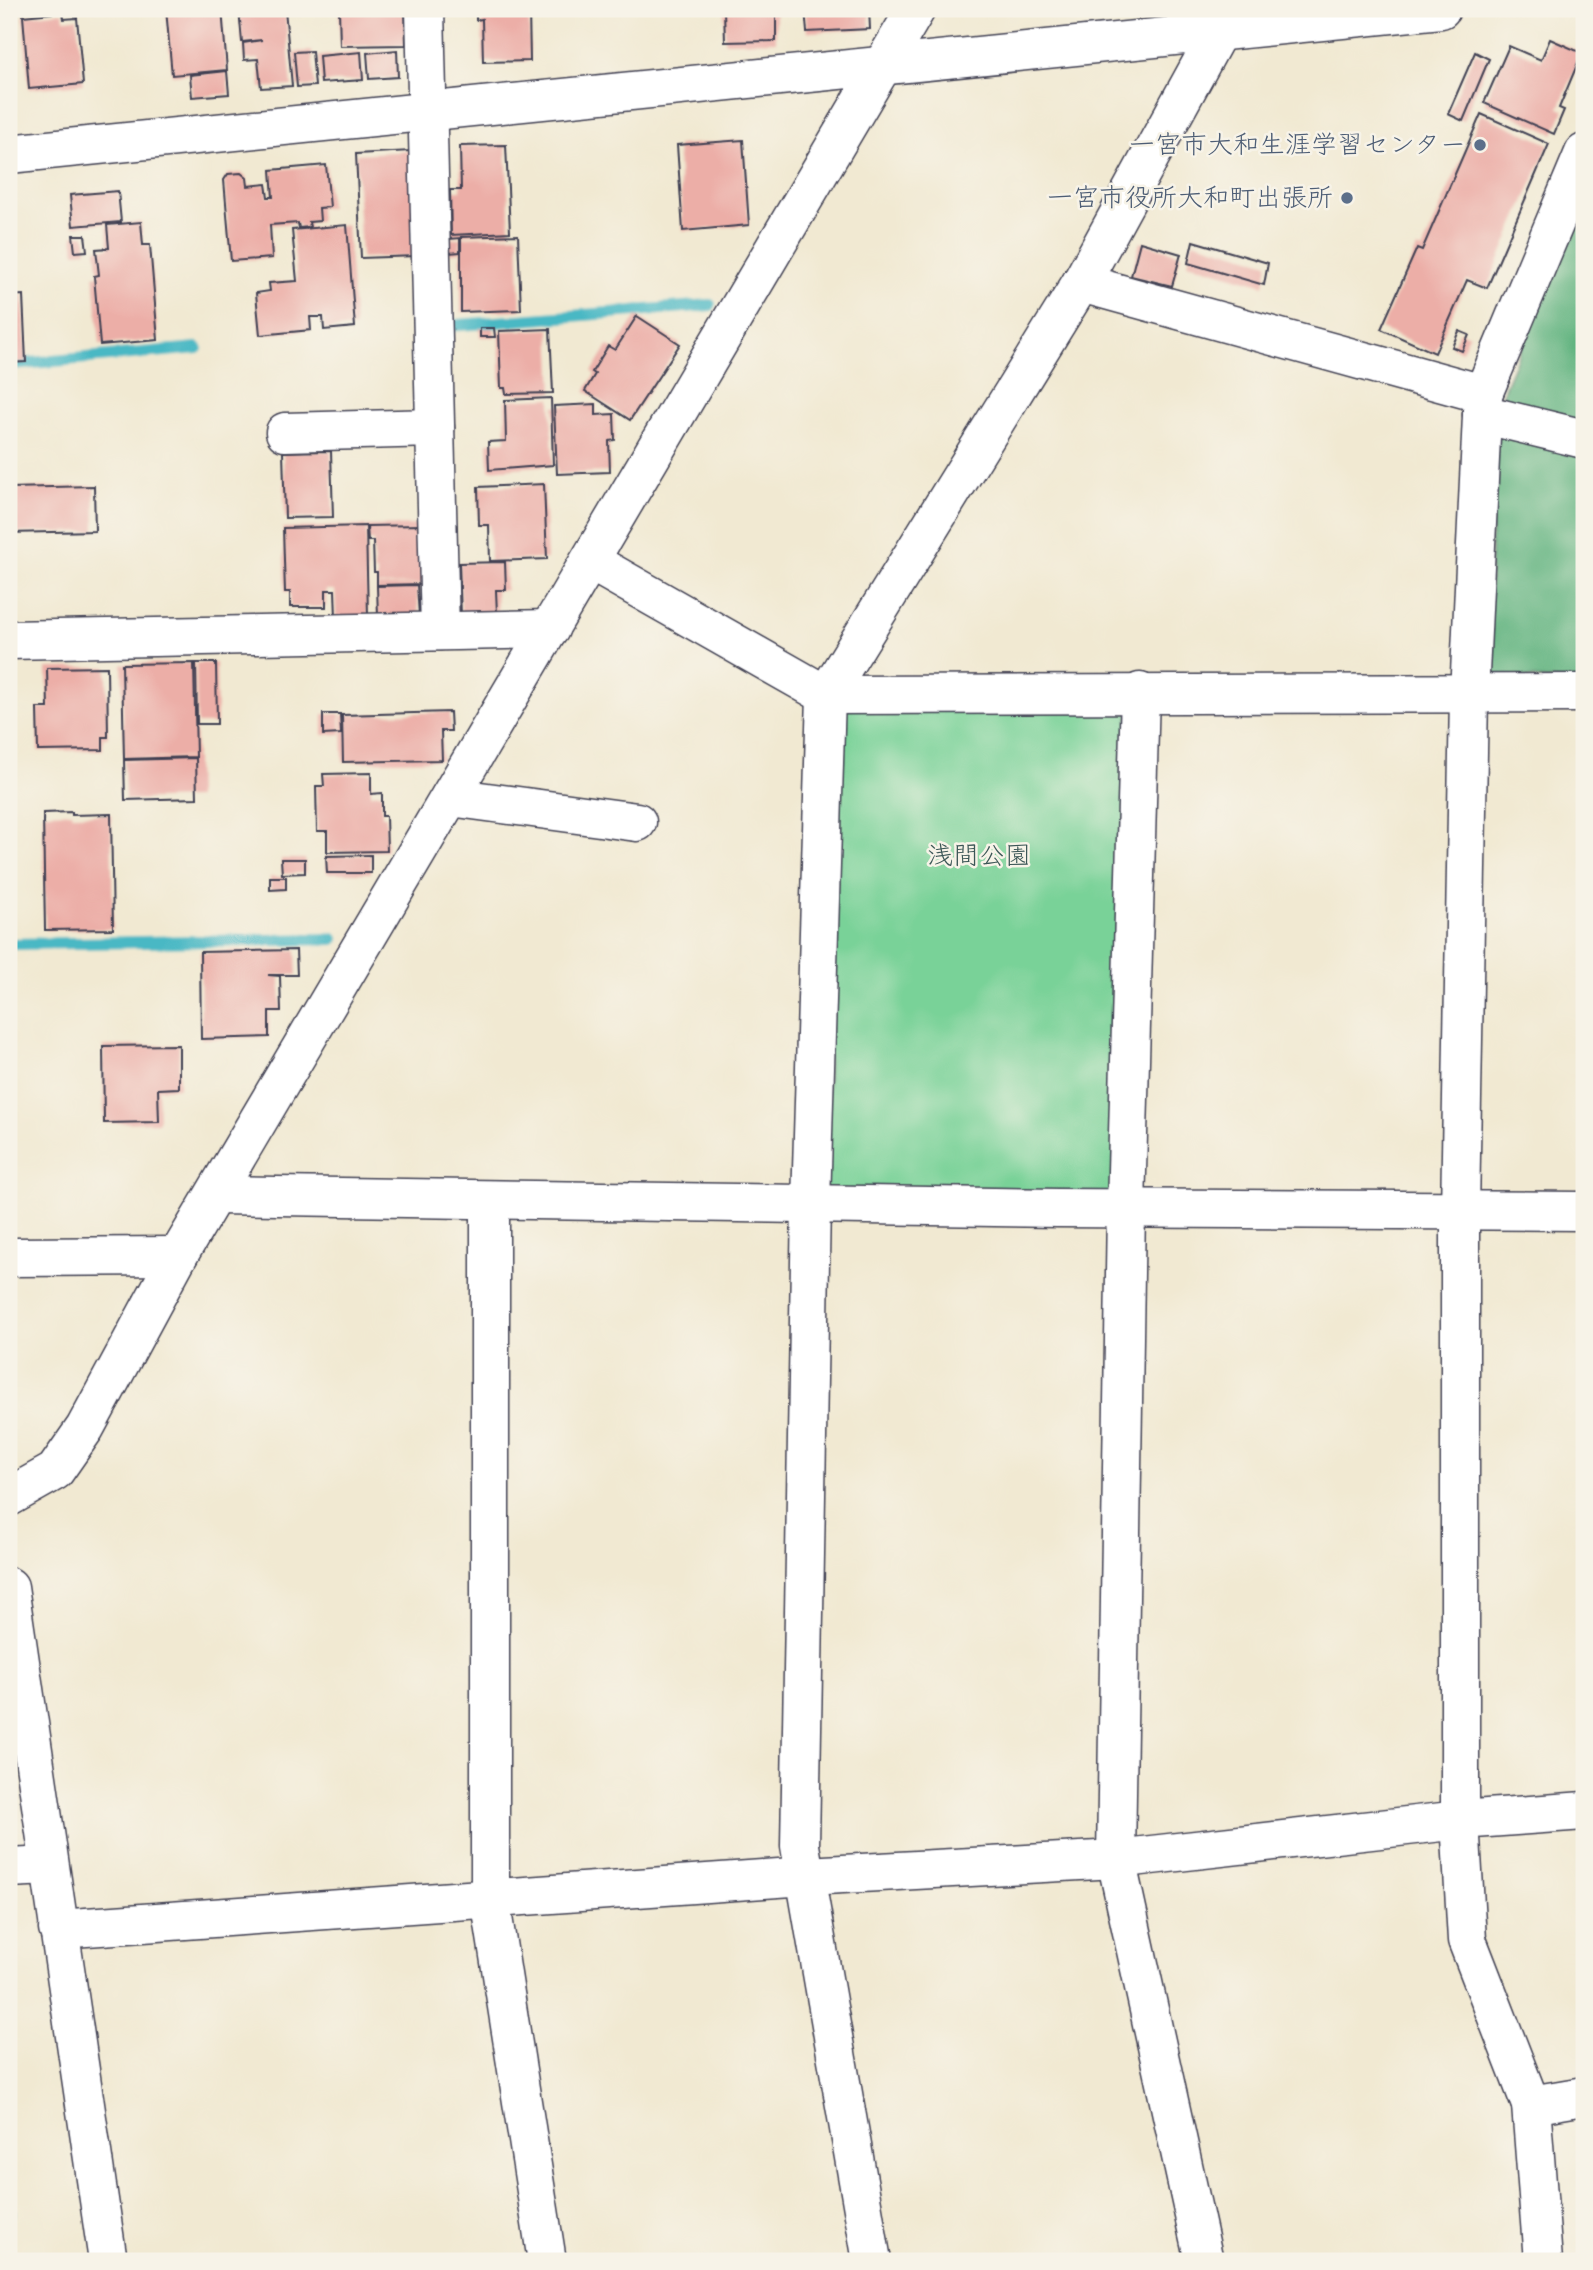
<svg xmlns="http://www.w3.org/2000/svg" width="1593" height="2270" viewBox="0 0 1593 2270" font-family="'Architects Daughter','Klee One',sans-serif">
	<rect width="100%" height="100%" fill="#f7f3e8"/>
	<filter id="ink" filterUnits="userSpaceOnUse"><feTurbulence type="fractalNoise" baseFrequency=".0143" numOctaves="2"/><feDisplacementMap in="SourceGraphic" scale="14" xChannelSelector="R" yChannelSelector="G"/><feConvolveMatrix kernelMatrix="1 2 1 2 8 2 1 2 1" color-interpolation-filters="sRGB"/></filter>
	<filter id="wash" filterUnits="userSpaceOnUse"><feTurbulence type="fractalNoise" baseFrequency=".00686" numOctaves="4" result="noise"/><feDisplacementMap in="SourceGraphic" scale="28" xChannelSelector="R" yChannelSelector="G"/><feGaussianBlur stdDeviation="1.57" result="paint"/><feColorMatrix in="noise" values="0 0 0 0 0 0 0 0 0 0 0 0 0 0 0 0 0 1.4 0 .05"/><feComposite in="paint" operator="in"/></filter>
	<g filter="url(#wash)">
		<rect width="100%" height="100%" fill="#f1e9d2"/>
		<polygon fill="#79d298" stroke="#4e7a6a" stroke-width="2" points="1129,704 1114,1195 825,1191 837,705"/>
		<polygon fill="#62b480" stroke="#426b5e" stroke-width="2" points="1584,223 1584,683 1494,675 1488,659 1494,429 1505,386 1570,234"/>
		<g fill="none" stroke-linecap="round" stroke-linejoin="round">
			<g stroke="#4ab8c4" stroke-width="12">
				<polyline points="446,326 710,305"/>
				<polyline points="9,365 197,348"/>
				<polyline points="9,944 333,939"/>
				<polyline points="9,2212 10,2212"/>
			</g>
		</g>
		<g id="blocks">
			<g fill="#ecaea7">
				<polygon points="166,9 222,9 227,70 172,75"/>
				<polygon points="239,9 285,9 292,86 261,88 258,59 244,60 243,43 262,40 242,42"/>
				<polygon points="339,9 405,9 406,45 340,46"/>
				<polygon points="476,9 529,9 530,61 483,62 482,19 476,20"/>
				<polygon points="724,9 776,9 776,41 725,42"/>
				<polygon points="805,9 869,9 870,29 807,32"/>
				<polygon points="63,12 64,19 77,18 83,84 29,89 23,16"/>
				<polygon points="1550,39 1582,53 1559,108 1564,110 1554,134 1484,103 1509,46 1541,60"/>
				<polygon points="397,50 398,77 369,79 367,53"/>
				<polygon points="312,51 315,86 297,87 294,52"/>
				<polygon points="361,52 363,80 321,83 319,56"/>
				<polygon points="1475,52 1489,59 1463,121 1448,114"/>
				<polygon points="227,71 229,94 192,97 190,75"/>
				<polygon points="1481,114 1549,144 1487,288 1467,280 1435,353 1381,329 1417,248 1422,250"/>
				<polygon points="743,140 749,225 683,231 677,145"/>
				<polygon points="506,145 510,232 451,235 450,190 461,190 460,146"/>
				<polygon points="411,151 416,256 361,258 356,154"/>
				<polygon points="326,165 330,207 319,208 320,221 309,222 310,227 299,228 298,223 270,225 272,258 231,261 224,180 228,174 241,173 247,178 248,186 266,184 268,197 273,197 271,170"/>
				<polygon points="118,191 121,222 73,226 70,195"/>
				<polygon points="141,222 143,245 150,245 158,340 100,345 94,276 99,275 96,249 109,248 107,225"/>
				<polygon points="347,225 355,327 324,330 323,317 310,317 311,330 260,335 256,293 270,291 269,283 297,281 292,230"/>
				<polygon points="73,235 85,235 87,251 75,252"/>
				<polygon points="518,235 521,310 461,312 461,237"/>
				<polygon points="460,238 460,252 449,253 449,239"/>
				<polygon points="1193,241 1268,263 1264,285 1188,263"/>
				<polygon points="1140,242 1181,254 1172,286 1131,276"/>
				<polygon points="23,295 26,362 9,363 9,296"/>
				<polygon points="637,316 680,344 630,420 585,391 595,374 592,372 608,346 615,350"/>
				<polygon points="480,328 494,328 495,337 480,337"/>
				<polygon points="550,329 553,393 506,394 505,388 501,388 499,331"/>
				<polygon points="1459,331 1469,335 1462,351 1452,347"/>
				<polygon points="551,398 553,465 489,470 488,442 506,441 505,400"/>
				<polygon points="596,404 596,415 614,414 615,440 609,441 610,472 557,474 554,406"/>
				<polygon points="331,451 333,517 285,518 283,452"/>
				<polygon points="544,484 547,559 490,561 489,525 479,525 478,487"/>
				<polygon points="94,486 95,531 9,533 9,488"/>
				<polygon points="422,525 423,584 377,585 377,572 374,572 373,541 368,541 367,526"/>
				<polygon points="366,526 368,617 336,618 335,590 326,590 326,607 290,607 290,592 285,592 283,528"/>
				<polygon points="505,562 506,590 496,590 497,614 461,615 459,563"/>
				<polygon points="417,585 419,616 378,616 377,586"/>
				<polygon points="194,663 196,757 124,759 122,664"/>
				<polygon points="196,663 216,663 217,724 197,724"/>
				<polygon points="107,667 108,737 103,737 103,750 38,751 37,708 48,708 47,668"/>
				<polygon points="450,712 451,731 441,731 442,760 343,762 342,715"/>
				<polygon points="323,714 340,714 341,734 323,735"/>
				<polygon points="196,758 197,798 125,800 124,760"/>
				<polygon points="371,773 371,794 382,793 382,816 386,816 387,851 327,852 327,831 317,831 316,786 324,786 323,774"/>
				<polygon points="72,812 72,815 111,814 113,929 45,930 43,813"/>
				<polygon points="371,855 371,873 327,873 326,856"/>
				<polygon points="281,859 305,859 305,873 282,874"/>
				<polygon points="270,877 286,877 286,889 270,890"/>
				<polygon points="296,950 297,975 268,975 280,976 281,1011 269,1011 269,1037 201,1039 200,952"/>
				<polygon points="179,1045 179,1088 158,1089 159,1122 104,1123 103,1046"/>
			</g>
		</g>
	</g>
	<g filter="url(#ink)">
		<use href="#blocks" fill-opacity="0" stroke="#414052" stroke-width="2"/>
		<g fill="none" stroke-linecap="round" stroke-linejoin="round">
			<defs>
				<g id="minor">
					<polyline points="425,9 440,631"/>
					<polyline points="9,154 1441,9"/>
					<polyline points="1081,283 1483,394"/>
					<polyline points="1482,414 1584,439"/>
					<polyline points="285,432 435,428"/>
					<polyline points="590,561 826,695 1584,693"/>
					<polyline points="9,640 550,629"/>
					<polyline points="1140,692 1126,1208 1116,1859 1204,2261"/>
					<polyline points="450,797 637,822"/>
					<polyline points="216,1195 1058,1208 1584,1211"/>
					<polyline points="490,1200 490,1898 547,2261"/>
					<polyline points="9,1257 178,1256"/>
					<polyline points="9,1497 55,1471 85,1428 178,1256 916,9"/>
					<polyline points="9,1587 108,2261"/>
					<polyline points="9,1868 49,1866"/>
					<polyline points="58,1929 806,1876 1116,1859 1460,1820 1584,1811"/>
					<polyline points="1531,2105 1584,2096"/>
					<polyline points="872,2261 800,1846 811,1203 826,695 1081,283 1231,9"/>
					<polyline points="1543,2261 1531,2105 1467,1940 1460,1820 1460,1212 1469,695 1483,394 1584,153"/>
				</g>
			</defs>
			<use href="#minor" stroke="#414052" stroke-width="41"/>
			<use href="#minor" stroke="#fff" stroke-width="38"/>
		</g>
	</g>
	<g fill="#5c6f8a" stroke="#f7f3e8" stroke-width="2.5">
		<circle cx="1480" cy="145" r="7"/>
		<circle cx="1347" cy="198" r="7"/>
	</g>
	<g text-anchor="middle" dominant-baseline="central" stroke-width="5" stroke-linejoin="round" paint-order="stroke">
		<g font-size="26" fill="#4e5e75" stroke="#f7f3e8" text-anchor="end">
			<text x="1466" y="145">一宮市大和生涯学習センター</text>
			<text x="1333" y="198">一宮市役所大和町出張所</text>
		</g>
		<g font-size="26" fill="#3c5757" stroke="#f7f3e8">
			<text x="979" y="856">浅間公園</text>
		</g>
	</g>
	<rect width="1593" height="2270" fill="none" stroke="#f7f3e8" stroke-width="35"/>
</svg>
